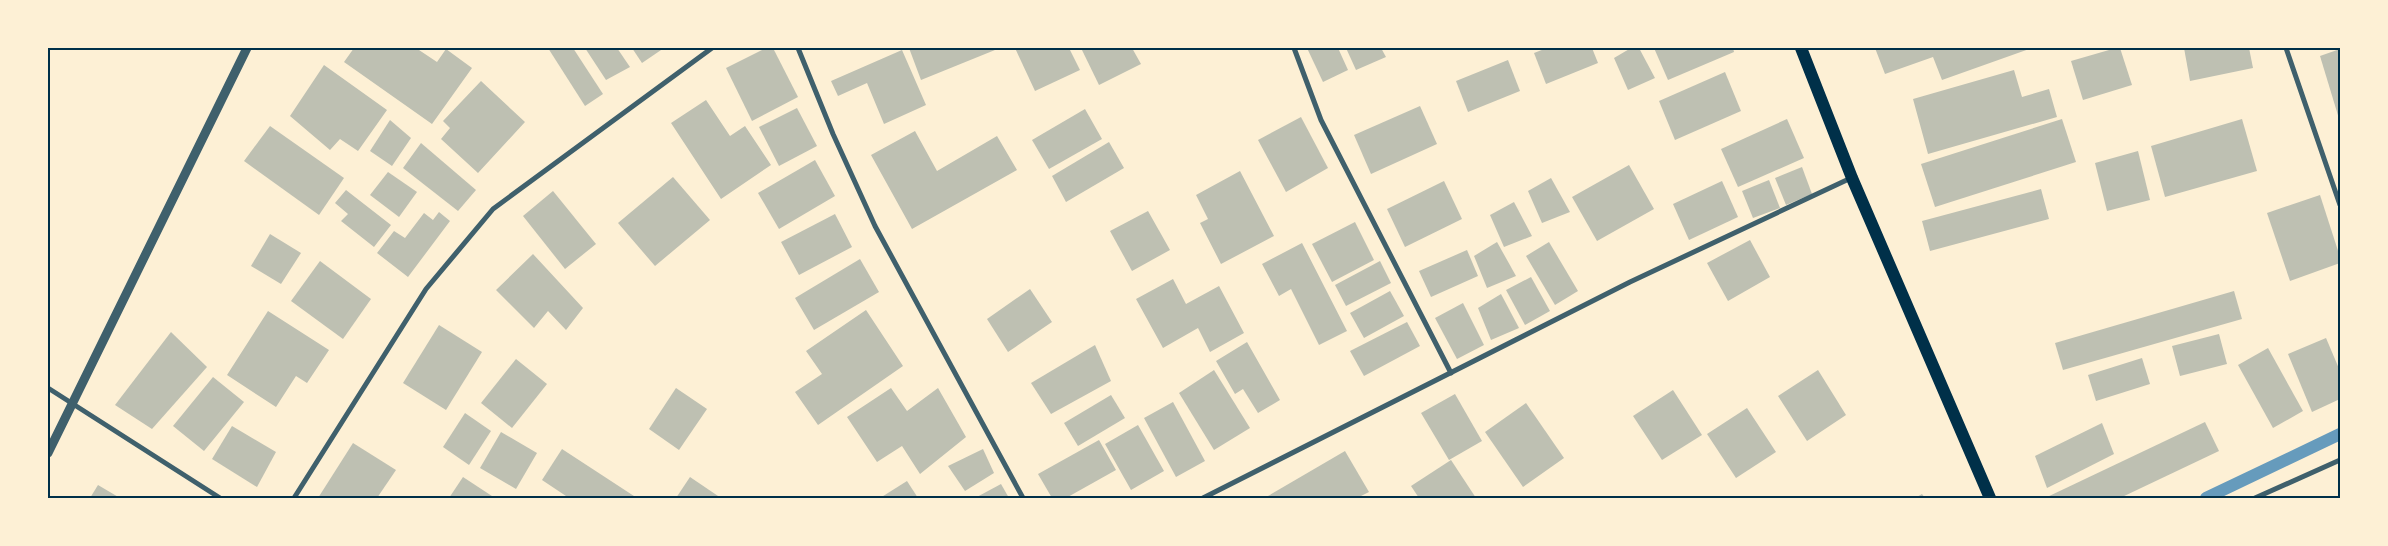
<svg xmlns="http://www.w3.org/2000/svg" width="2388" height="546" viewBox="0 0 2388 546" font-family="Commissioner,sans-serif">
	<rect width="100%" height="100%" fill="#fdf0d5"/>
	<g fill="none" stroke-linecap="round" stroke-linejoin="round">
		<polyline stroke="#669bbc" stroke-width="12" points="2206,498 2340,434"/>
	</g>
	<g fill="#bec0b2">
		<polygon points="354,48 416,48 437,62 446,49 472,68 432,124 344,62"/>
		<polygon points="548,48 573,48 603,94 585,106"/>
		<polygon points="585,48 617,48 630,67 606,80"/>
		<polygon points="632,48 664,48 642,63"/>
		<polygon points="766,48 773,48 798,97 752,121 726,68"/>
		<polygon points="909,48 994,48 995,50 921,80"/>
		<polygon points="1015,48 1069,48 1080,70 1035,91"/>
		<polygon points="1081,48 1132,48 1141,64 1099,85"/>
		<polygon points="1307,48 1338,48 1348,70 1323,82"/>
		<polygon points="1346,48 1381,48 1386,57 1356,70"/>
		<polygon points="1547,48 1592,48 1598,63 1546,84 1534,53"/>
		<polygon points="1631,48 1639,48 1655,78 1628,90 1614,58"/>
		<polygon points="1654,48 1733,48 1734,52 1668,80"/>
		<polygon points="1875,48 2032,48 1942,80 1933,57 1885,74"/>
		<polygon points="2116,48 2120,48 2132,85 2083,100 2071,61"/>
		<polygon points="2184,48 2249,48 2253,68 2190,81"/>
		<polygon points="2340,49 2340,122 2320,56"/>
		<polygon points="902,50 926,105 884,124 867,83 838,96 831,81"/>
		<polygon points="1508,60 1520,91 1468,112 1456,81"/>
		<polygon points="324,65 387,110 358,151 340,139 330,150 290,116"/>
		<polygon points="2014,70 2022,97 2049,89 2057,117 1928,154 1913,99"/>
		<polygon points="1725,72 1741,111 1675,140 1659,101"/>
		<polygon points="481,81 525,122 478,173 441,139 450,128 443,121"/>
		<polygon points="706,100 730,136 745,126 771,165 721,199 671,123"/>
		<polygon points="1420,106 1437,144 1371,174 1354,135"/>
		<polygon points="797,108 817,146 779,166 759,127"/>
		<polygon points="1085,109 1102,139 1049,169 1032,140"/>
		<polygon points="1301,117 1328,168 1286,192 1258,140"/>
		<polygon points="1787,119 1804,158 1738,187 1721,149"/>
		<polygon points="2062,119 2076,162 1935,207 1921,164"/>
		<polygon points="2242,119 2257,171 2165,197 2151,146"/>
		<polygon points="390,120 411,138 392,166 370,151"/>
		<polygon points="270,126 344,178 319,215 244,161"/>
		<polygon points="915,131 937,171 997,136 1017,170 912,229 871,155"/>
		<polygon points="1109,142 1124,168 1066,202 1052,176"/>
		<polygon points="421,143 476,190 458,211 403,168"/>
		<polygon points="2138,151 2150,200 2107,211 2095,163"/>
		<polygon points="815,160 835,196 779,229 758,193"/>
		<polygon points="1629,165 1654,209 1597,241 1572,197"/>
		<polygon points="1802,167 1812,194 1786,205 1775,178"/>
		<polygon points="1240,171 1274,236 1221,264 1200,223 1208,219 1196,195"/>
		<polygon points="388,172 417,192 399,217 370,195"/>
		<polygon points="673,177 710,220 655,266 618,223"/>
		<polygon points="1551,178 1570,212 1542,223 1528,191"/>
		<polygon points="1769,180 1780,208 1753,218 1742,191"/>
		<polygon points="1444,181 1462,219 1405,247 1387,209"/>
		<polygon points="1722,181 1738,217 1689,240 1673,204"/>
		<polygon points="2041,189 2049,219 1930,251 1922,221"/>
		<polygon points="346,190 391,225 374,247 341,221 348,214 335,203"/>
		<polygon points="553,191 596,244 565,269 523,216"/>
		<polygon points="2320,195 2340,257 2340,263 2290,281 2267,213"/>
		<polygon points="1514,202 1532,236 1504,247 1490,215"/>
		<polygon points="1148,211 1170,250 1132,271 1110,231"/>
		<polygon points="439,212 450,221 408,277 377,253 394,231 405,238 424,213 433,220"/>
		<polygon points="835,214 852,247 799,275 781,242"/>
		<polygon points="1355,222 1374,260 1332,282 1312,244"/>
		<polygon points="270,234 301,253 281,284 251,266"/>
		<polygon points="1750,240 1770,277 1728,301 1707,263"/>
		<polygon points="1497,242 1516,276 1487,288 1474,256"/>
		<polygon points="1549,242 1578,291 1555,305 1526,256"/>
		<polygon points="1302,243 1347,331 1319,345 1291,289 1279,296 1262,264"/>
		<polygon points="1467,250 1478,276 1431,297 1419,271"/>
		<polygon points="533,254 583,308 566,330 548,311 534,328 496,290"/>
		<polygon points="860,259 879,292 814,330 795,298"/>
		<polygon points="320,261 371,299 343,339 291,301"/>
		<polygon points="1380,261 1391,283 1346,306 1335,285"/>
		<polygon points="1531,277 1550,311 1525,325 1506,290"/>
		<polygon points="1173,279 1186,304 1219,286 1244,333 1210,352 1198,328 1163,348 1136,299"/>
		<polygon points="1030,289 1052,322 1008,352 987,319"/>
		<polygon points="1390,291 1404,316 1364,338 1350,313"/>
		<polygon points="2234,291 2242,319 2063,370 2055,343"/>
		<polygon points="1501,294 1519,328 1491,340 1478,308"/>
		<polygon points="1463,303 1484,345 1457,359 1435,318"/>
		<polygon points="866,310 903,366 818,425 795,392 822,374 806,351"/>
		<polygon points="268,311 329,350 307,383 296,376 276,407 227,375"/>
		<polygon points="1407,322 1420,346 1364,376 1350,351"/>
		<polygon points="439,325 482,352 446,410 403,383"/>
		<polygon points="171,332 207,367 152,429 115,405"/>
		<polygon points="2219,334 2227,364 2180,376 2172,346"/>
		<polygon points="2326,338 2340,371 2340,399 2312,412 2288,354"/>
		<polygon points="1247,342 1280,400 1258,413 1243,389 1235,394 1216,361"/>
		<polygon points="1095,345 1111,381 1051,414 1031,383"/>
		<polygon points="2268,348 2303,411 2273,428 2238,365"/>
		<polygon points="2142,358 2150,384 2096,401 2088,375"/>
		<polygon points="516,359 547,384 512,428 481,403"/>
		<polygon points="1214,370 1250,428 1214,450 1179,393"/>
		<polygon points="1818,370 1846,415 1807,441 1778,396"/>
		<polygon points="213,377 244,402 204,451 173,426"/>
		<polygon points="676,388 707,409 679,450 649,429"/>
		<polygon points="891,388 907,411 938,388 966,437 920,474 902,446 877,462 847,417"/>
		<polygon points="1673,390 1702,435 1662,460 1633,416"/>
		<polygon points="1455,394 1482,441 1449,460 1421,413"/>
		<polygon points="1111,395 1125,418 1078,446 1064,423"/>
		<polygon points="1173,402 1205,461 1176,477 1144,418"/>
		<polygon points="1526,403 1564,458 1523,487 1485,432"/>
		<polygon points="1747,408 1776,452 1736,478 1707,434"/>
		<polygon points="465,413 491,431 469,465 443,447"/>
		<polygon points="2205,422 2219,451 2120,498 2045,498"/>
		<polygon points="2102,423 2114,454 2047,488 2035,456"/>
		<polygon points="1138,425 1164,471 1131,490 1105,444"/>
		<polygon points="232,426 276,452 257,487 212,459"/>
		<polygon points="501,432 537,453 516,489 480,468"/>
		<polygon points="1099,440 1116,470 1066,498 1052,498 1038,474"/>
		<polygon points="353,443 396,470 377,498 318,498"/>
		<polygon points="562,449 637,498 569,498 542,480"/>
		<polygon points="983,449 994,473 965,491 948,466"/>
		<polygon points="1345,451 1369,492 1357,498 1270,498 1268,496"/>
		<polygon points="1451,460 1476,498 1419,498 1411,486"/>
		<polygon points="463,477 495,498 449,498"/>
		<polygon points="690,477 721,498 676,498"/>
		<polygon points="907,481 918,498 880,498"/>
		<polygon points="1001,484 1009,498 975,498"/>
		<polygon points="98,485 120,498 90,498"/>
		<polygon points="1922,494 1925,498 1915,498"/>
	</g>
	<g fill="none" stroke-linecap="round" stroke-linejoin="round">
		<g stroke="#3f606c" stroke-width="5">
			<polyline points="798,48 833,134 875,226 1023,498"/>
			<polyline points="1294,48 1321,120 1451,373"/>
			<polyline points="2286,48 2340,205"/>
			<polyline points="48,388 220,498"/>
			<polyline points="294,498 426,289 493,209 712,48"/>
			<polyline points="1203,498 1630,282 1851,178"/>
			<polyline points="2255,498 2340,460"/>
		</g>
		<polyline stroke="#3f606c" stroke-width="9" points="48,453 247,48"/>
		<polyline stroke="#003049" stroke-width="12" points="1801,48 1852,178 1990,498"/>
	</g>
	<rect width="2388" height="546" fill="none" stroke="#fdf0d5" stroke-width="98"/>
	<rect x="49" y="49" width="2290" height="448" fill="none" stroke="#003049" stroke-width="2"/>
</svg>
